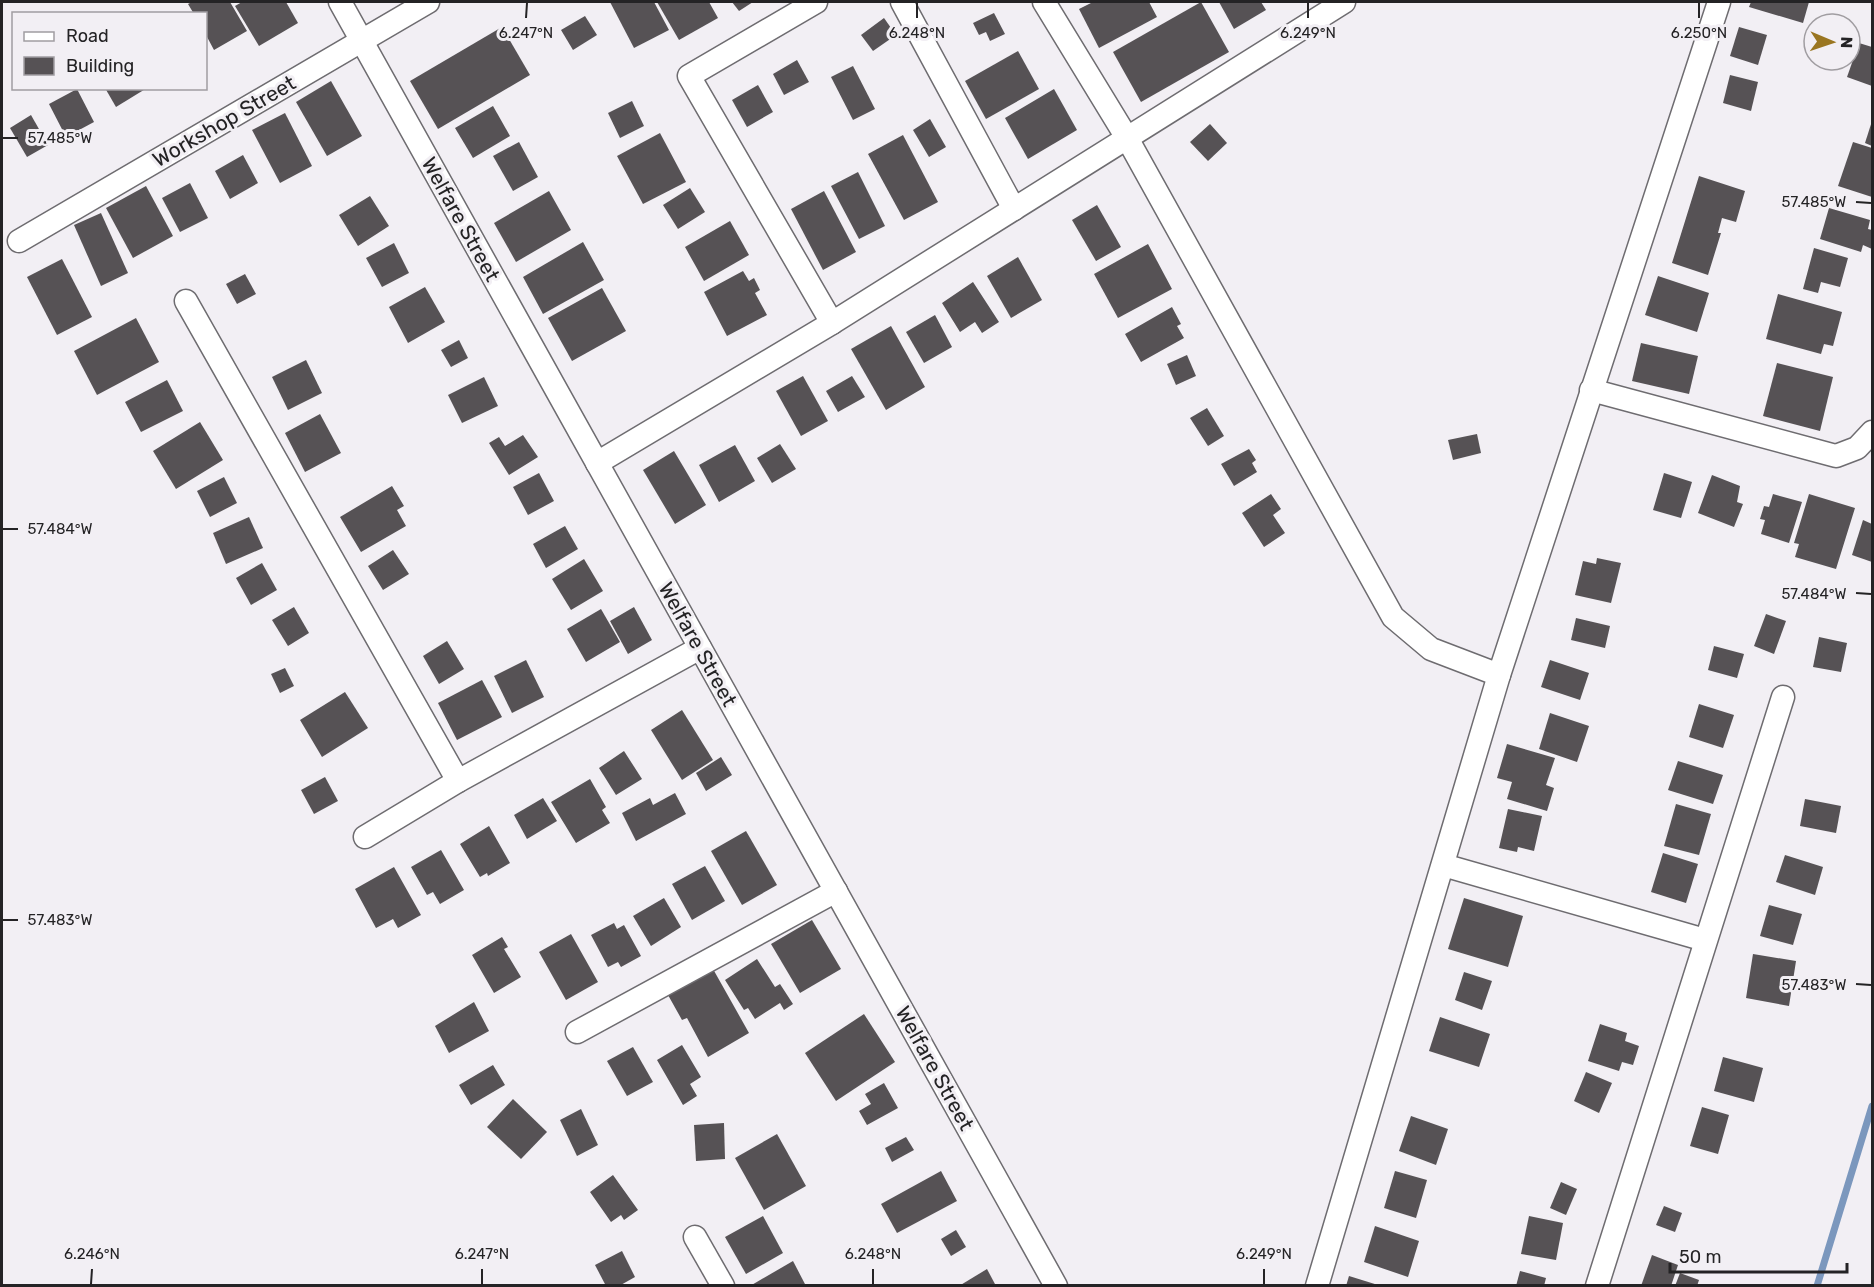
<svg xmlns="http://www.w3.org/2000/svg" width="1874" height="1287" viewBox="0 0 1874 1287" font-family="Rubik,sans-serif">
	<rect width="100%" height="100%" fill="#f2eff4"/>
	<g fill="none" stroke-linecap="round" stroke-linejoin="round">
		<polyline stroke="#7b97bd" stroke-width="7" points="1817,1286 1872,1106"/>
	</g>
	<g fill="#565255">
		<polygon points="192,2 230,2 247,31 214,50 206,35 206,14 194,14 188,4"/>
		<polygon points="242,2 286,2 298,23 259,46 235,6"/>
		<polygon points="610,2 654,2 669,30 634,48"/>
		<polygon points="657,2 709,2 718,18 679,40"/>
		<polygon points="732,2 753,2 739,11"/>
		<polygon points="1093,2 1149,2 1157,17 1099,48 1079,9"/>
		<polygon points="1201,2 1229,52 1141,102 1113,52"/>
		<polygon points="1219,2 1261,2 1266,10 1234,29"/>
		<polygon points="1751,2 1809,2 1803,23 1749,7"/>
		<polygon points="994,13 1005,34 990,41 986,32 979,35 973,23"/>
		<polygon points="585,16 597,35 573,50 561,30"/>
		<polygon points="884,18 896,35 873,51 861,35"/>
		<polygon points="502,27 530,75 438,129 410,81"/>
		<polygon points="1739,27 1767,35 1758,65 1730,56"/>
		<polygon points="1859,43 1872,47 1872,86 1847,77"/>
		<polygon points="1018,51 1039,89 986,119 965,81"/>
		<polygon points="797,60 809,82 784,95 773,74"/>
		<polygon points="853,66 875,109 853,120 831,77"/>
		<polygon points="1730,75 1758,82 1751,111 1723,103"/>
		<polygon points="331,81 362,136 327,156 296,102"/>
		<polygon points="758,85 773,112 747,127 732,100"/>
		<polygon points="105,88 147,88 116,107"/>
		<polygon points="77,89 94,122 66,137 49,104"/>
		<polygon points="1054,89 1077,130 1028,159 1005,118"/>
		<polygon points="632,101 644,126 620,138 608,113"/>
		<polygon points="493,106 510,136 473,158 455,128"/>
		<polygon points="285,113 312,166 280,183 252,130"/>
		<polygon points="31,115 48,145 27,157 10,128"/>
		<polygon points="930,119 946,147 929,157 913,130"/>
		<polygon points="1872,121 1872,146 1865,143"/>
		<polygon points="1210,124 1227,143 1208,161 1190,142"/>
		<polygon points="660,133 686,182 643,204 617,156"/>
		<polygon points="903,135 938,202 904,220 868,154"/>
		<polygon points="519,142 538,177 513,191 493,156"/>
		<polygon points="1853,142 1872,148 1872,197 1838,186"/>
		<polygon points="243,155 258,183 230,199 215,171"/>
		<polygon points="858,172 885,226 859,239 831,186"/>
		<polygon points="1699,176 1745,191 1736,222 1722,218 1718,233 1721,233 1708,275 1672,263"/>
		<polygon points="190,183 208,218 180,232 162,198"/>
		<polygon points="146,186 173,236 133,258 106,208"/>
		<polygon points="690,188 705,212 678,229 663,205"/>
		<polygon points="549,191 571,230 516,262 494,223"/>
		<polygon points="824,191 856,252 823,270 791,209"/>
		<polygon points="370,196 389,226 358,246 339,215"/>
		<polygon points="1097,205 1121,247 1096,261 1072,220"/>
		<polygon points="1829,208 1870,220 1868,229 1872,230 1872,249 1863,245 1861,252 1820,239"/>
		<polygon points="101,213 128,273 101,286 74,225"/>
		<polygon points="730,221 749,255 704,281 685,247"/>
		<polygon points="583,242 604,280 543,314 523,277"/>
		<polygon points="394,243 409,273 382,287 366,258"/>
		<polygon points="1148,244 1172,289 1118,318 1094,274"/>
		<polygon points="1814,248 1848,258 1840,287 1821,282 1818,293 1803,289"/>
		<polygon points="1018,257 1042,300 1011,318 987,276"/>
		<polygon points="62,259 92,317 57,335 27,277"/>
		<polygon points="743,271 749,281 754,278 760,290 755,293 767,315 727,336 704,292"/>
		<polygon points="245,274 256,294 237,304 226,284"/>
		<polygon points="1658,276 1709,293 1697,332 1645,315"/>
		<polygon points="973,282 999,322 982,333 975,322 960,332 942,303"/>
		<polygon points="425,287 445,322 408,343 389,307"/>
		<polygon points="602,288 626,331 572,361 548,318"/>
		<polygon points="1778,294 1842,312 1833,346 1824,344 1821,354 1766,339"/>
		<polygon points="1172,307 1181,324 1177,326 1184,338 1141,362 1125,334"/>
		<polygon points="935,315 952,347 924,363 906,332"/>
		<polygon points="136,318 159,362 97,395 74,351"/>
		<polygon points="891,326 925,387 886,410 851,349"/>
		<polygon points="459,340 468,358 451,367 441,350"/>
		<polygon points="1641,343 1698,356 1689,394 1632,381"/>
		<polygon points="1187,355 1196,376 1176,385 1167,364"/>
		<polygon points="306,360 322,393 288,410 272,377"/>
		<polygon points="1777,363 1833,377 1820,431 1763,416"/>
		<polygon points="803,376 828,421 801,436 776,391"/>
		<polygon points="852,376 865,397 838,412 826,391"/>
		<polygon points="484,377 498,406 462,423 448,395"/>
		<polygon points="167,380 183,411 141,432 125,402"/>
		<polygon points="1207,408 1224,436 1208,446 1190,418"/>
		<polygon points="320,414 341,453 305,472 285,433"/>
		<polygon points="200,422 223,460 176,489 153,451"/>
		<polygon points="1477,434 1481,453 1453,460 1448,440"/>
		<polygon points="523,435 538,457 509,475 489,443 499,437 505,446"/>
		<polygon points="780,444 796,469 772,483 757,458"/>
		<polygon points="735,445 755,481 719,502 699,465"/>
		<polygon points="1249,449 1256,460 1252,463 1257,472 1234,486 1221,464"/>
		<polygon points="674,451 706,505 675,524 643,470"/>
		<polygon points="539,473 554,501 528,515 513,487"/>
		<polygon points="1664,473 1692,482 1681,518 1653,510"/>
		<polygon points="1712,475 1740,486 1737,502 1743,504 1734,527 1698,513"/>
		<polygon points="224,477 237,503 210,517 197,491"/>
		<polygon points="392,486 404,506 397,510 406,526 361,552 340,517"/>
		<polygon points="1271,494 1281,509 1273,515 1285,533 1264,547 1242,513"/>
		<polygon points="1773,494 1802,502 1789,543 1761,534 1765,520 1760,519 1764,506 1769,507"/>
		<polygon points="1809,494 1855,508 1836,569 1795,557 1799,544 1794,543"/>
		<polygon points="249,517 263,548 226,564 213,533"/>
		<polygon points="1863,520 1872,524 1872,562 1852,555"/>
		<polygon points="565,526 578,549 546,568 533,544"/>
		<polygon points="393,550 409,574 383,590 368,566"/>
		<polygon points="1597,558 1621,563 1611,603 1575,595 1583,561 1596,564"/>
		<polygon points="584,559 603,591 571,610 552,579"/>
		<polygon points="262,563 277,590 251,605 236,578"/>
		<polygon points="294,607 309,633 288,646 272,620"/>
		<polygon points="634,607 652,640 628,654 610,621"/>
		<polygon points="601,609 620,642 586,662 567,629"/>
		<polygon points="1766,614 1786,621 1774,654 1754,646"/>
		<polygon points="1576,618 1610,626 1605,648 1571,640"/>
		<polygon points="1819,637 1847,643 1841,672 1813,667"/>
		<polygon points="447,641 464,669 439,684 423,656"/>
		<polygon points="1714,646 1744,654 1737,678 1708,670"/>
		<polygon points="526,660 544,697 512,713 494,676"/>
		<polygon points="1550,660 1589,673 1580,700 1541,687"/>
		<polygon points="285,668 294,686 280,693 271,674"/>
		<polygon points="482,680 502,717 457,740 438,703"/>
		<polygon points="345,692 368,728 322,757 300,720"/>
		<polygon points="1699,704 1734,715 1723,748 1689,737"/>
		<polygon points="682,710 713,760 682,780 651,730"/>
		<polygon points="1550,713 1589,726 1577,762 1539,749"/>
		<polygon points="1507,744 1555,758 1546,785 1554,788 1547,811 1507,799 1512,782 1497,778"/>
		<polygon points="624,751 642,779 616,795 599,768"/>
		<polygon points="721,757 732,775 706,791 696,773"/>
		<polygon points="1678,761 1723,775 1713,804 1668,790"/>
		<polygon points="325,777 338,801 314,814 301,790"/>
		<polygon points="590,779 606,807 602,810 610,823 576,843 551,802"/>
		<polygon points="675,793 686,814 636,841 622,813 650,798 653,805"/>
		<polygon points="543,798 557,821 527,839 514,815"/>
		<polygon points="1805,799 1841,806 1836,833 1800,826"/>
		<polygon points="1676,804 1711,814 1699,855 1664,846"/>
		<polygon points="1508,809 1542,816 1534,851 1518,847 1517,852 1499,848"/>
		<polygon points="489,826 510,863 488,876 487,873 480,877 460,844"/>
		<polygon points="746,831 777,885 742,905 711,851"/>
		<polygon points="441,850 464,890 440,904 433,892 427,895 411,867"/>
		<polygon points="1663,853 1698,864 1686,903 1651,892"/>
		<polygon points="1785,855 1823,867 1815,895 1776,882"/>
		<polygon points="705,866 725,901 692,920 672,884"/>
		<polygon points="394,867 421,915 398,928 393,919 376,928 355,889"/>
		<polygon points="664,898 681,927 651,946 633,916"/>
		<polygon points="1464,898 1523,916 1508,967 1448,949"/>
		<polygon points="1769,905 1802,914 1793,945 1760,936"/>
		<polygon points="812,920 841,969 800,993 771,944"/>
		<polygon points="614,923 617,929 624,925 641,956 621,967 618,962 608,967 591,935"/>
		<polygon points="571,934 598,982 566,1000 539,952"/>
		<polygon points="502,937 508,947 504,949 521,977 494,993 472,955"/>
		<polygon points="1753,954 1796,961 1789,1006 1746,998"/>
		<polygon points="757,959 775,987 780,984 793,1004 784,1010 780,1003 755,1019 748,1008 744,1010 725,980"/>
		<polygon points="713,969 749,1033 708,1057 687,1018 682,1020 668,995"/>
		<polygon points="1464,972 1492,981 1482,1010 1455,1000"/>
		<polygon points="474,1002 489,1031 449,1053 435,1026"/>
		<polygon points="864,1014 895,1062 836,1101 805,1053"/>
		<polygon points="1440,1017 1490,1034 1479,1067 1429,1051"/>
		<polygon points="1600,1024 1627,1033 1625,1041 1639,1046 1633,1065 1622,1062 1619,1071 1588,1061"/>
		<polygon points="682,1045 701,1077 690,1084 697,1096 683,1105 657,1060"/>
		<polygon points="633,1047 653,1082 627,1096 607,1061"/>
		<polygon points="1723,1057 1763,1068 1754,1102 1714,1091"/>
		<polygon points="493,1065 505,1085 471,1105 459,1085"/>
		<polygon points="1586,1072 1612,1083 1599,1113 1574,1101"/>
		<polygon points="884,1083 898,1108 867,1125 859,1111 871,1104 865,1094"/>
		<polygon points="513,1099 547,1132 521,1159 487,1127"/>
		<polygon points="1702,1107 1729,1115 1718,1154 1690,1146"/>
		<polygon points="581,1109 598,1145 577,1156 560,1120"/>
		<polygon points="1411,1116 1448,1129 1436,1165 1399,1151"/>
		<polygon points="724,1123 725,1159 696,1161 694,1125"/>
		<polygon points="777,1134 806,1186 764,1210 735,1158"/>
		<polygon points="906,1137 914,1150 892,1162 885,1148"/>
		<polygon points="941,1171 957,1201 897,1233 881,1204"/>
		<polygon points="1395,1171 1427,1180 1416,1218 1384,1208"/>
		<polygon points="613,1175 638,1210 624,1220 621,1215 611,1222 590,1192"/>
		<polygon points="1561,1182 1577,1189 1566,1215 1550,1208"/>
		<polygon points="1664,1206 1682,1213 1675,1232 1656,1225"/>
		<polygon points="763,1216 783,1253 746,1274 725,1237"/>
		<polygon points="1529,1216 1563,1223 1556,1260 1521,1254"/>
		<polygon points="1375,1226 1419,1241 1408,1277 1364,1262"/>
		<polygon points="956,1230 966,1247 951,1256 941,1239"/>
		<polygon points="622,1251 635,1277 619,1286 606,1286 595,1265"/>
		<polygon points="1652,1255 1678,1265 1671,1286 1641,1286"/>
		<polygon points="793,1261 806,1286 750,1286"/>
		<polygon points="987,1269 996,1286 959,1286"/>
		<polygon points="1520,1271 1546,1278 1544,1286 1516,1286"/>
		<polygon points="1680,1273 1699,1280 1697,1286 1675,1286"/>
		<polygon points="1349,1276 1378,1285 1378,1286 1346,1286"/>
	</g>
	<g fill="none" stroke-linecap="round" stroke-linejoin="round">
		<defs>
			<g id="street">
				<polyline points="340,2 1056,1286"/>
				<polyline points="816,2 689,76 832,323"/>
				<polyline points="902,2 1014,209"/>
				<polyline points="1044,2 1127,138 1393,617 1431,649 1499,675"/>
				<polyline points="19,241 428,2"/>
				<polyline points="186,301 458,781"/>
				<polyline points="1591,390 1836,456 1857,448 1872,432"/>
				<polyline points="597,463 832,323 1344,2"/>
				<polyline points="365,837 458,781 700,648"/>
				<polyline points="1443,865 1705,940"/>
				<polyline points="577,1032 836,891"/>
				<polyline points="695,1237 723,1286"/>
				<polyline points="1317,1286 1499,675 1719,2"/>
				<polyline points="1597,1286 1783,697"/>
			</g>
		</defs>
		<use href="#street" stroke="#6e6c70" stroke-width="25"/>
		<use href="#street" stroke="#fff" stroke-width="22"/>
	</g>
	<path fill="none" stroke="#242325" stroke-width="2" d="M526 18 527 3M917 18V3M1308 18V3M1699 18V3M3 138H18M1856 202 1871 203M3 529H18M1856 593 1871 594M3 920H18M1856 984 1871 985M91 1284 92 1269M482 1284V1269M873 1284V1269M1264 1284V1269"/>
	<g text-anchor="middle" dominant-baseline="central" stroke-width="6" stroke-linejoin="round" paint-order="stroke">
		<g font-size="21" fill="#242325" stroke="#f2eff4">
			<text transform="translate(224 121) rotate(-30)">Workshop Street</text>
			<text transform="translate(461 219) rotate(61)">Welfare Street</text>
			<text transform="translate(698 644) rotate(61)">Welfare Street</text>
			<text transform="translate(935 1068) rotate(61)">Welfare Street</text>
		</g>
	</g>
	<g font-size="15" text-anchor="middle" fill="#242325" stroke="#f2eff4" stroke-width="6" stroke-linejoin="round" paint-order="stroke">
		<text x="526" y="38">6.247°N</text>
		<text x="917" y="38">6.248°N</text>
		<text x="1308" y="38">6.249°N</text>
		<text x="1699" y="38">6.250°N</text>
		<text x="60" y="143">57.485°W</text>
		<text x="1814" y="207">57.485°W</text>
		<text x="60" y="534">57.484°W</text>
		<text x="1814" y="599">57.484°W</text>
		<text x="60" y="925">57.483°W</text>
		<text x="1814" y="990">57.483°W</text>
		<text x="92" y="1259">6.246°N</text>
		<text x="482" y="1259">6.247°N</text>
		<text x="873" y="1259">6.248°N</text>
		<text x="1264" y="1259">6.249°N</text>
	</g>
	<rect width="1874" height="1287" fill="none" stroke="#242325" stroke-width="6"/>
	<rect x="12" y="12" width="195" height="78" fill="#f2eff4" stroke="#a09da1" stroke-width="1.5"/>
	<rect x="24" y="32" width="30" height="9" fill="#ffffff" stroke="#a09da1" stroke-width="1.5"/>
	<text x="66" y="42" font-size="18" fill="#242325">Road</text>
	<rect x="24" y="57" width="30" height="18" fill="#565255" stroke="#a09da1" stroke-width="1.5"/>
	<text x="66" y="72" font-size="18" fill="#242325">Building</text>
	<g transform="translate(1832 42) rotate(92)"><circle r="28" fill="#f2eff4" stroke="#a09da1" stroke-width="1.5"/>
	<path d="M0-4.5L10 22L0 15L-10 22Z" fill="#9a7621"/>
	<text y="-9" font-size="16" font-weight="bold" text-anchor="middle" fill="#242325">N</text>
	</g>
	<path d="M1670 1263v9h177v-9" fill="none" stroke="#242325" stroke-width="3"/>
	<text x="1679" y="1263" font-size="18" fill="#242325" stroke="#f2eff4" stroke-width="4.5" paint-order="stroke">50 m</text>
</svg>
